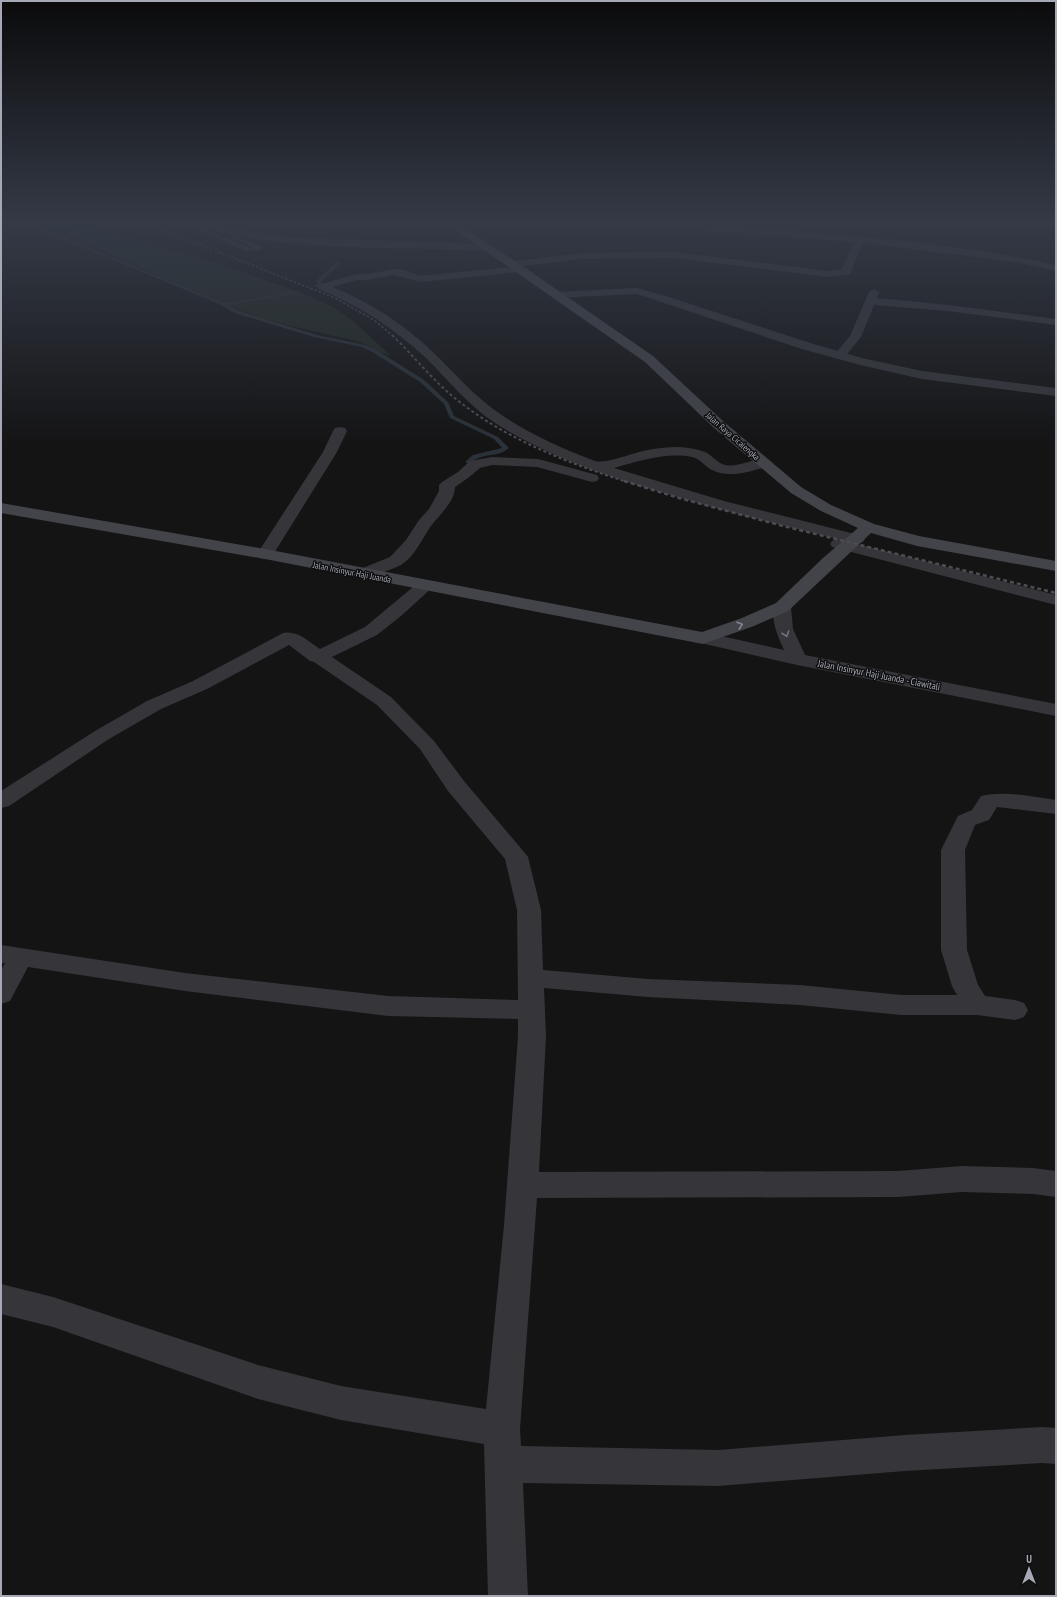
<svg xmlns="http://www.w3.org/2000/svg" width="1057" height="1597" viewBox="0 0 1057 1597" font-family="'PT Sans Narrow',sans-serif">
	<rect width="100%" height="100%" fill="#141415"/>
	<path fill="#202821" d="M54 222H65L208 260 302 293 331 306 352 320 390 355C382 355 366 344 357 341 318 332 277 324 239 310 171 284 106 249 38 224Z"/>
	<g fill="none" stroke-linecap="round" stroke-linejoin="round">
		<g fill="#2b3138" fill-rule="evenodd">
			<path d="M22 222H27L218 301 229 303 299 291 297 293 228 305 239 311 317 335 365 345 378 351 424 380 448 402 454 416 498 437 509 448C498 458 483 452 470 463H466V461L473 455 502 448 494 439 450 418 444 404 420 382 374 353 362 347 314 337 235 313 219 304 71 242 30 227Z"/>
			<polygon points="338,261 341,262 321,282 323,285 314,287 314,285 318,284 316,281"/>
		</g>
		<polygon fill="#35353a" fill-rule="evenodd" points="189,222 195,222 194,223 196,225 249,248 253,247 230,237 237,233 241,233 241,235 238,237 263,248 260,250 246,251 192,227 188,224"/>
		<g fill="#35353a" fill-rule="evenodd">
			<path d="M190 222H204L231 229 299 238 456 243 488 245 493 248 488 251C389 245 287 254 192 224Z"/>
			<path d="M625 222C681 222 736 227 792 231 880 238 970 246 1056 265V271L1016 262 863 243 850 274 828 277 674 258 582 259 521 266 525 269 520 272 420 282 394 275 368 280H357L332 287C371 302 406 326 436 355 454 373 472 393 493 409 523 431 560 448 595 461 604 464 628 455 639 452 659 447 684 444 705 452 712 455 717 463 725 465 740 468 755 456 769 460L771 463 769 466C751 471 731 479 712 470 705 467 701 459 692 457 666 452 639 461 614 468L724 501 863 536 865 539 863 542 857 544 1056 595V605L832 547 830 544 832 541 838 539C783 526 728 512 674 496 612 478 550 458 495 423 469 406 449 381 427 359 395 329 359 305 318 289L317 287 318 285 357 274H368L394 269 404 270 420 276 512 267 508 264 509 262 582 253 674 252 828 271 842 269 854 242 630 225Z"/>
			<polygon points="874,289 879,292 877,298 948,305 1056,319 1056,325 948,311 874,305 861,337 844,358 836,358 834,355 850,336 869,292"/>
			<polygon points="340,427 345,428 347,431 337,452 271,558 265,559 259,558 257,554 323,452 333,431 335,428"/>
			<path d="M492 457 538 459 597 475 599 478 597 481 592 482 537 467 492 465 480 468 468 478 455 487C455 502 439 515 431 526 422 539 415 556 401 565 396 568 388 570 381 573 373 576 367 580 358 578L356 574 358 570 390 557 406 540 419 520 429 509 439 491V485L442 482 458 472 470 461Z"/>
			<path d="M425 581 431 582 434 586 401 616 377 635 332 657 391 697 434 741 464 781 524 852 528 857 541 910 543 970 648 979 800 985 901 995H957L952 986 941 950V850L958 816 972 810 981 796C1005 790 1032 797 1056 800V814L997 807 989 820 975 825 965 850 967 950 978 985 985 996 1015 1000 1024 1003 1028 1010 1024 1017 1015 1020 977 1015H901L800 1005 648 997 544 988 546 1036 539 1172 898 1171 962 1166 1033 1168 1056 1171V1197L1033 1194 962 1192 898 1197 537 1198 520 1429 521 1446 718 1450 905 1435 1042 1427 1056 1428V1464L1042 1463 905 1471 718 1486 523 1483 528 1596H488L484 1444 341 1420 258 1399 53 1327 1 1314V1284L53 1297 258 1365 341 1386 486 1409 504 1225 518 1036V1019L388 1016 185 991 28 967 10 1001 1 1004V970L5 963H1V945L185 973 388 996 518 1000 517 910 505 859 448 791 420 749 377 705 314 662 310 661 289 645 207 689 161 709 109 739 9 806 1 808V791L95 731 147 701 193 681 283 633C297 630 308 641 320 649L365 627 419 582Z"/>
		</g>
		<g fill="#35353a" fill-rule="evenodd">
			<polygon points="637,288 669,297 810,343 862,358 922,371 1056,388 1056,396 922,379 860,365 802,349 637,294 555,298 550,295 555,292"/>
			<path d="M782 602 788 603 791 607 793 629 805 655 1056 704V716L797 665 696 642 694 638 696 634 703 632 784 650C779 639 768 615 776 603Z"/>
		</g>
		<polygon fill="#43444a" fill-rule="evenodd" points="444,222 455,222 524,267 653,356 723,421 801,487 831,505 874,524 919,536 1056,561 1056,571 917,546 871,533 788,611 754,626 703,644 265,559 1,513 1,503 265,549 702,632 742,618 776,603 823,558 858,528 821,511 791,493 713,427 645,362"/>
		<polyline stroke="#4c4d53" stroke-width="1.5" stroke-dasharray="2.5 2" stroke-linecap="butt" points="143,222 335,298 374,320 393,336"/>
		<path stroke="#4c4d53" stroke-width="2" stroke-dasharray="3 2.5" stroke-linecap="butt" d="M392 335C412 354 429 376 450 394 500 437 565 462 627 482"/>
		<polyline stroke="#4c4d53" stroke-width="2.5" stroke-dasharray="4 3" stroke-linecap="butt" points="624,481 679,498 783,526 1056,593"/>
	</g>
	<defs><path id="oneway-chevron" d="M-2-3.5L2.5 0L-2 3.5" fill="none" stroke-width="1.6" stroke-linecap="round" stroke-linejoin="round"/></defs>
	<use stroke="#838690" href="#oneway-chevron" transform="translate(740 625) rotate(-19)"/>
	<use stroke="#73757e" href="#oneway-chevron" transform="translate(786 634) rotate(71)"/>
	<linearGradient id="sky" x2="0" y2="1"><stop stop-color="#0b0b0c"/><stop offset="0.5" stop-color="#343a46"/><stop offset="1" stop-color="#343a46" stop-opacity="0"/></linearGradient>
	<rect width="1057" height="446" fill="url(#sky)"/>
	<g text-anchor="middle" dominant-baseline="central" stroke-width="3" stroke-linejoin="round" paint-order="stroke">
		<g font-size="9" fill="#a6a9b5" stroke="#0f0f10">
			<text transform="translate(733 436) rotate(41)">Jalan Raya Cicalengka</text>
			<text transform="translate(352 572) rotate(11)">Jalan Insinyur Haji Juanda</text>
		</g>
		<g font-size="10" fill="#a6a9b5" stroke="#0f0f10">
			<text transform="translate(879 675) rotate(11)">Jalan Insinyur Haji Juanda - Ciawitali</text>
		</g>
	</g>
	<rect width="1057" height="1597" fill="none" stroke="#a6a9b5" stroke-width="4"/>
	<g transform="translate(1029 1569)" stroke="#0f0f10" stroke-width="3" paint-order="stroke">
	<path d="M0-3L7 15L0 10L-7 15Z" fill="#a6a9b5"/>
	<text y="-6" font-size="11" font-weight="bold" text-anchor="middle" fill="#a6a9b5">U</text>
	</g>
</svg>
